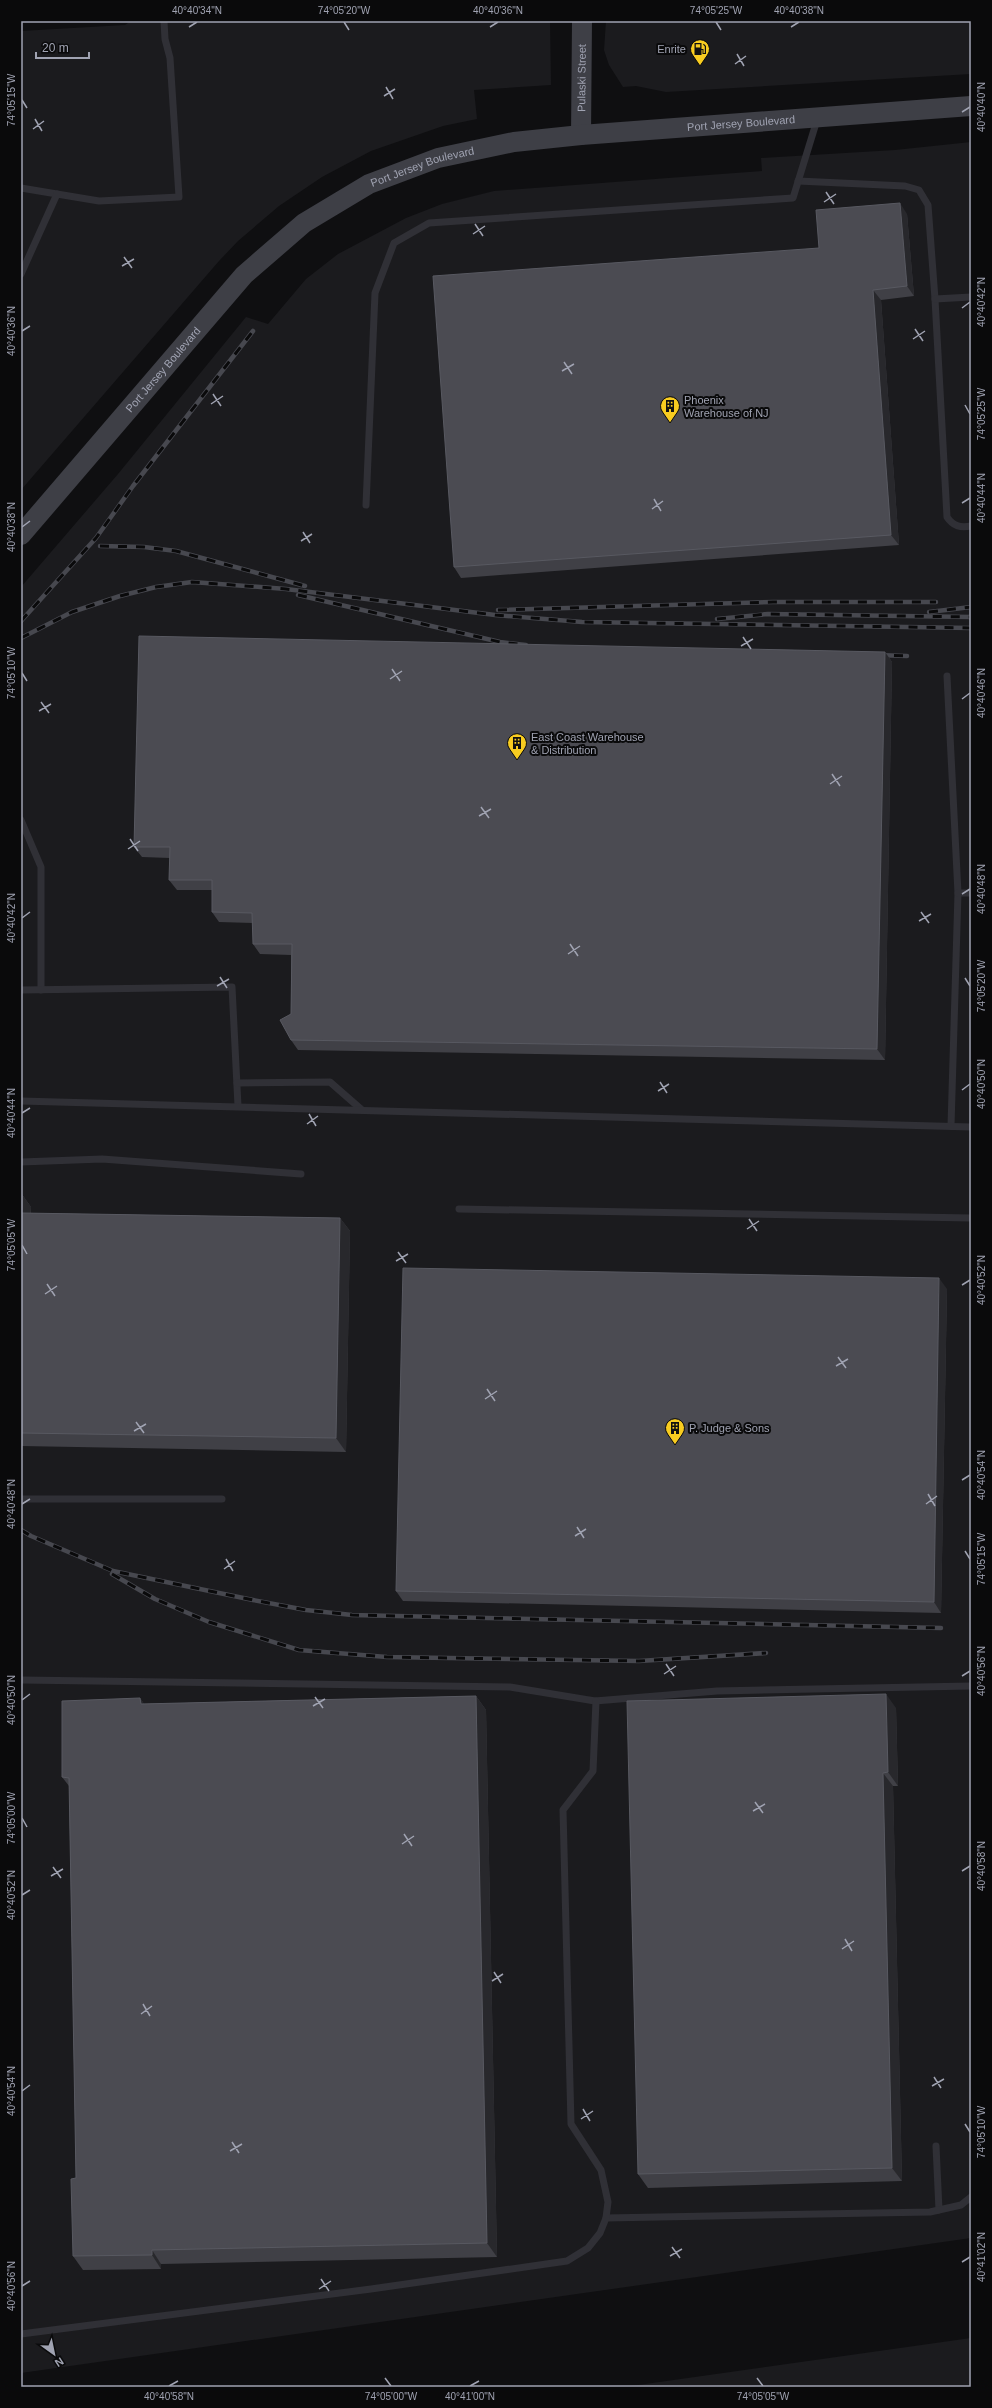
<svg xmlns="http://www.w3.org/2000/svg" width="992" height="2408" viewBox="0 0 992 2408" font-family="Arial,sans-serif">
	<rect width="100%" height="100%" fill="#0f0f11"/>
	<g fill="#1b1b1e">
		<polygon points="131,21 550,21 551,85 474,90 477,119 443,126 371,151 322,177 279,206 238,241 219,261 21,490 21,31 125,25"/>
		<polygon points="606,21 971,21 971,74 666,92 636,86 623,87 609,65 604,50"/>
		<polygon points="971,142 971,2238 21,2373 21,587 118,474 246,317 268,324 306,279 338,254 406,218 442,204 494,191 762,171 761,158 895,150"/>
		<polygon points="971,2338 971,2387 624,2387"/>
	</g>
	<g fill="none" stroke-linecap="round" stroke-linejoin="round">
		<g stroke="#303036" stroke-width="7">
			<path d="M798 181 905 186 919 190 928 205 935 299 947 517C953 526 960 528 971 526"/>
			<polyline points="21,188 57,194"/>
			<polyline points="21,274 57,194 99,201 179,197 170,58 165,39 164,21"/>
			<polyline points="935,299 971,297"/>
			<polyline points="366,505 375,293 394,243 429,223 793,198 817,120"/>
			<polyline points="947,676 958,893 951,1126"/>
			<polyline points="21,820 41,867 41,990"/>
			<polyline points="958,893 971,893"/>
			<polyline points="21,990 232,987 238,1106"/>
			<polyline points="237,1083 330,1082 362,1110"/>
			<polyline points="21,1101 971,1127"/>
			<polyline points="21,1162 102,1159 301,1174"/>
			<polyline points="459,1209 971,1218"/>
			<polyline points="21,1499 222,1499"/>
			<polyline points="21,1680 510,1687 595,1701 717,1691 971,1686"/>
			<polyline points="936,2146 939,2210"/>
			<polyline points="606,2218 930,2212 961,2205 971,2197"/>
			<polyline points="21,2334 371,2289 567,2261 588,2248 600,2233 606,2218 608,2202 601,2170 571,2124 563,1810 593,1771 596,1701"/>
		</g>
		<g stroke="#3e3f46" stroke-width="20">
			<path id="s1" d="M581 135 582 21"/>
			<path id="s2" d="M21 535 244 275 304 223 369 184 438 158 514 142 581 135 971 106"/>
		</g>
		<defs>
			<g id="rail">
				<polyline points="100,546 144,547 176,551 305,586"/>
				<polyline points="298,595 500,642 526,645"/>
				<polyline points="498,610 773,602 936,602"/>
				<polyline points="929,612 971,607"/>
				<polyline points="717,619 768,614 971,617"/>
				<polyline points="21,621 96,538 133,486 253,331"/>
				<polyline points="21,638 72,612 120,596 156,587 192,582 286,589 495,615 582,622 971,628"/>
				<polyline points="876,655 907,656"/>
				<polyline points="21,1530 31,1536 113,1571 253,1600 306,1610 352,1615 941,1628"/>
				<polyline points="112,1574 155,1599 209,1622 299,1650 387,1657 639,1661 766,1653"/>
			</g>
		</defs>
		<use href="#rail" stroke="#47484f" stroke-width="4.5"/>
		<use href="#rail" stroke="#0a0a0b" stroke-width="3" stroke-dasharray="9" stroke-linecap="butt"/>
	</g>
	<g fill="#404046">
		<polygon points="907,214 914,296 881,300 899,545 461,578 454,567 819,248"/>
		<polygon points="885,652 892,662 885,1060 298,1050 291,1040 291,955 260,954 253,944 253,923 219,922 212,912 212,890 177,890 169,880 170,858 142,857 134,847"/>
		<polygon points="21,1193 31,1207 31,1213 340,1218 350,1231 346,1452 21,1446"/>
		<polygon points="947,1289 941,1613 403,1601 396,1591"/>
		<polygon points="476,1696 486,1710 497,2257 161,2264 161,2269 83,2270 73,2256 76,2178 69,1786 62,1777 140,1698 144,1704"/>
		<polygon points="896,1708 898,1786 893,1786 902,2181 648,2188 638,2174"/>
	</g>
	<g fill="#28282c">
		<polygon points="900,203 907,214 914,296 907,286"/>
		<polygon points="873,290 881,300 899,545 891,535"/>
		<polygon points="885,652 892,662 885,1060 877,1049"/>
		<polygon points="21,1193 31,1207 30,1226 21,1213"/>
		<polygon points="340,1218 350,1231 346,1452 336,1438"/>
		<polygon points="939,1278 947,1289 941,1613 934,1602"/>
		<polygon points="886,1694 896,1708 898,1786 888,1772"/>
		<polygon points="476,1696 486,1710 497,2257 487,2243"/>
		<polygon points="140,1698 150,1712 141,1704"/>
		<polygon points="883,1773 893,1786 902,2181 892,2168"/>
		<polygon points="152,2250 161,2264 161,2269 152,2255"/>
	</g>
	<g fill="#4b4b52" stroke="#585961">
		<polygon points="900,203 907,286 873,290 891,535 454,567 433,276 819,248 816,210"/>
		<polygon points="139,636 885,652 877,1049 291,1040 280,1020 291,1014 292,944 253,944 252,913 212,912 212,880 169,880 170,847 134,847"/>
		<polygon points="21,1213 340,1218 336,1438 21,1433"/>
		<polygon points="403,1268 939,1278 934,1602 396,1591"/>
		<polygon points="886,1694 888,1772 883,1773 892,2168 638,2174 627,1701"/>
		<polygon points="476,1696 487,2243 152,2250 152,2255 73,2256 71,2179 76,2178 69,1778 62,1777 62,1701 140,1698 141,1704"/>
	</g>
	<path fill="none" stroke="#a0a3b2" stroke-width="1.5" d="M344 22 349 30M716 22 721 30M189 27 197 22M490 27 498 22M791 27 799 22M737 54 744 66M735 64 746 56M386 87 393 99M384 96 395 89M22 100 27 108M962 112 970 107M35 119 42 131M33 129 44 121M826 192 834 204M824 202 836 194M475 224 483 236M473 234 485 226M124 257 132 268M122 266 134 259M962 308 970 302M915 329 923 341M22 331 30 326M913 339 925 331M564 362 572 374M562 371 574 364M213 394 221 406M211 404 223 396M965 405 970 414M654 499 661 511M962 503 970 498M652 509 663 501M22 527 30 521M303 532 310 543M301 541 312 534M743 637 751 649M741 646 753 639M392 669 400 681M22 673 27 681M390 679 402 671M962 699 970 693M41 702 49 713M39 711 51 704M832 774 840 786M830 784 842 776M481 807 489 818M479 816 491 809M130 839 138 851M128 849 140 841M962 894 970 889M921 912 929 923M22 918 30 912M919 921 931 914M570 944 578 956M568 954 580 946M220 977 227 988M965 978 970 986M217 986 229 979M660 1082 667 1093M962 1090 970 1084M658 1091 669 1084M22 1113 30 1108M309 1114 316 1126M307 1124 318 1116M749 1219 757 1231M747 1229 759 1221M22 1245 27 1254M398 1252 406 1263M396 1261 408 1254M47 1284 55 1296M962 1285 970 1280M45 1294 57 1286M838 1357 846 1368M836 1366 848 1359M487 1389 495 1401M485 1399 497 1391M136 1422 144 1433M134 1431 146 1424M962 1480 970 1475M928 1494 935 1506M22 1504 30 1499M926 1504 937 1496M577 1527 584 1538M575 1536 586 1529M965 1551 970 1559M226 1559 233 1571M224 1569 235 1561M666 1664 674 1676M664 1674 676 1666M962 1676 970 1671M315 1697 323 1708M22 1700 30 1694M313 1706 325 1699M755 1802 763 1813M753 1811 765 1804M22 1818 27 1827M404 1834 412 1846M402 1844 414 1836M53 1867 61 1878M962 1871 970 1866M51 1876 63 1869M22 1895 30 1890M845 1939 852 1951M842 1949 854 1941M494 1972 501 1983M492 1981 503 1974M143 2004 150 2016M141 2014 152 2006M934 2077 941 2088M932 2086 944 2079M22 2091 30 2085M583 2109 590 2121M581 2119 593 2111M965 2124 970 2132M232 2142 239 2153M230 2151 242 2144M672 2247 680 2258M670 2256 682 2249M962 2262 970 2257M321 2279 329 2291M22 2286 30 2281M319 2289 331 2281M385 2378 391 2386M757 2378 763 2386M169 2386 178 2381M470 2386 479 2381"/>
	<defs>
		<symbol id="fuel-pin" viewBox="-11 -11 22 30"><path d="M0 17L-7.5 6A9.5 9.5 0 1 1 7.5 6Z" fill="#f8cc20" stroke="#0a0a0b"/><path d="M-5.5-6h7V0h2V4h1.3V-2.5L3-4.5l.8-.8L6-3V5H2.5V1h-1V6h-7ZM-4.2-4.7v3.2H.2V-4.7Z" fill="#111"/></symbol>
		<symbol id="building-pin" viewBox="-11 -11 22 30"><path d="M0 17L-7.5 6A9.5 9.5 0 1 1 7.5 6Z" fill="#f8cc20" stroke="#0a0a0b"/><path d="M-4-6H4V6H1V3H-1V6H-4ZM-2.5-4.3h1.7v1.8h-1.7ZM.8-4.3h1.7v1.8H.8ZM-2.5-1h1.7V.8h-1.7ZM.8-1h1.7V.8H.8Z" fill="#111"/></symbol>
	</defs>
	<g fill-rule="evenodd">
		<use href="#fuel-pin" x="689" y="38" width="22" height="30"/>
		<use href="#building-pin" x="659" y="395" width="22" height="30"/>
		<use href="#building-pin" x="506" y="732" width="22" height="30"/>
		<use href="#building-pin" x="664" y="1417" width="22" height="30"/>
	</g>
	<g text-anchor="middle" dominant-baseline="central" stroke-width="4" stroke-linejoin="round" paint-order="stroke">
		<g font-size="11" fill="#a0a3b2" stroke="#0a0a0b" text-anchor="start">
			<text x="686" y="49" text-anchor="end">Enrite</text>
			<text x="684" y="400">Phoenix<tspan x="684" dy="13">Warehouse of NJ</tspan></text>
			<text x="531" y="737">East Coast Warehouse<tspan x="531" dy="13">&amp; Distribution</tspan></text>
			<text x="689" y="1428">P. Judge &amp; Sons</text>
		</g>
		<g font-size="11" fill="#a0a3b2" stroke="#0a0a0b">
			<text stroke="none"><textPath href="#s1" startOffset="57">Pulaski Street</textPath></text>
			<text stroke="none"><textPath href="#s2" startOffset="877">Port Jersey Boulevard</textPath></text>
			<text stroke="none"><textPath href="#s2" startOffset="554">Port Jersey Boulevard</textPath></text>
			<text stroke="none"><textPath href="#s2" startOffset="218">Port Jersey Boulevard</textPath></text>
		</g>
	</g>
	<rect width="992" height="2408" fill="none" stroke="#0a0a0b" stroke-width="44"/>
	<g transform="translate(54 2354) rotate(147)" stroke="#0a0a0b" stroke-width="3" paint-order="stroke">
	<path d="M0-3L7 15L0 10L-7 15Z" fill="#a0a3b2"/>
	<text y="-6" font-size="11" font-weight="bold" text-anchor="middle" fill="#a0a3b2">N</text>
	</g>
	<path d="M36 52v6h53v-6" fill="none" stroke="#a0a3b2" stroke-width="2"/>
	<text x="42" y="52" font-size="12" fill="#a0a3b2" stroke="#0a0a0b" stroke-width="3" paint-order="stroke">20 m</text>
	<rect x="22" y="22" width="948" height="2364" fill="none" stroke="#a0a3b2" stroke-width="1.5"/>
	<g font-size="10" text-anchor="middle" fill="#a0a3b2">
		<text x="197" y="14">40°40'34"N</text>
		<text x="344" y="14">74°05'20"W</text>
		<text x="498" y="14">40°40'36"N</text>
		<text x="716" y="14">74°05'25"W</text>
		<text x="799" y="14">40°40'38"N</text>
		<text transform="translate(11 100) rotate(-90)" y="4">74°05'15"W</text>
		<text transform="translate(981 107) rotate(-90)" y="4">40°40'40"N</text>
		<text transform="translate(981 302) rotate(-90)" y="4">40°40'42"N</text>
		<text transform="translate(11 331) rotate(-90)" y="4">40°40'36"N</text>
		<text transform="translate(981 414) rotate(-90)" y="4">74°05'25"W</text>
		<text transform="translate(981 498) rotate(-90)" y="4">40°40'44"N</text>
		<text transform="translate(11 527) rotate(-90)" y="4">40°40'38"N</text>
		<text transform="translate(11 673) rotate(-90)" y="4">74°05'10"W</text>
		<text transform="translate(981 693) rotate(-90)" y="4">40°40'46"N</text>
		<text transform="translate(981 889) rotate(-90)" y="4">40°40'48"N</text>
		<text transform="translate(11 918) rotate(-90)" y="4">40°40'42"N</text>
		<text transform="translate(981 986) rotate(-90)" y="4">74°05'20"W</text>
		<text transform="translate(981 1084) rotate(-90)" y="4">40°40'50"N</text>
		<text transform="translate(11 1113) rotate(-90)" y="4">40°40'44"N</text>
		<text transform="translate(11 1245) rotate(-90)" y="4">74°05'05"W</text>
		<text transform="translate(981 1280) rotate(-90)" y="4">40°40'52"N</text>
		<text transform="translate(981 1475) rotate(-90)" y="4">40°40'54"N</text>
		<text transform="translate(11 1504) rotate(-90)" y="4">40°40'48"N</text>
		<text transform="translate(981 1559) rotate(-90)" y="4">74°05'15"W</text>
		<text transform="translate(981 1671) rotate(-90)" y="4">40°40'56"N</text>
		<text transform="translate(11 1700) rotate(-90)" y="4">40°40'50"N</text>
		<text transform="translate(11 1818) rotate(-90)" y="4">74°05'00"W</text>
		<text transform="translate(981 1866) rotate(-90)" y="4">40°40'58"N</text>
		<text transform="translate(11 1895) rotate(-90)" y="4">40°40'52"N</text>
		<text transform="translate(11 2091) rotate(-90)" y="4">40°40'54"N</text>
		<text transform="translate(981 2132) rotate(-90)" y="4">74°05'10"W</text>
		<text transform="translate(981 2257) rotate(-90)" y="4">40°41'02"N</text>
		<text transform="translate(11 2286) rotate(-90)" y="4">40°40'56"N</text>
		<text x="169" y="2400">40°40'58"N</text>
		<text x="391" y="2400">74°05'00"W</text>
		<text x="470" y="2400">40°41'00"N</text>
		<text x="763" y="2400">74°05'05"W</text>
	</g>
</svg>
